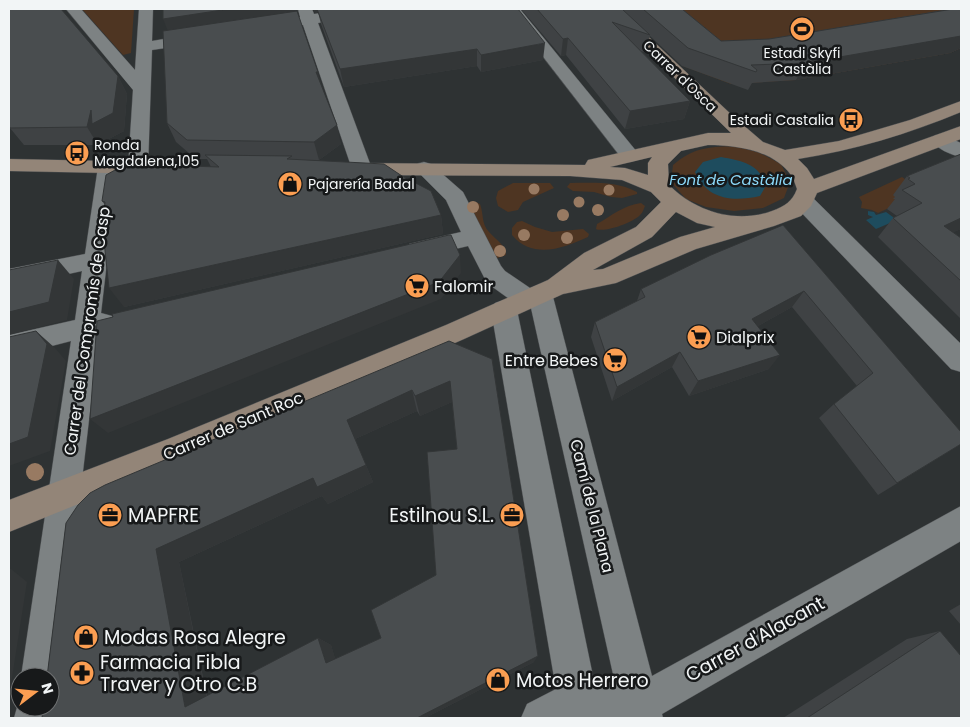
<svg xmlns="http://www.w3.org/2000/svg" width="970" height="727" viewBox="0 0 970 727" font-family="Poppins,sans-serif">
	<rect width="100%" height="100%" fill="#2e3233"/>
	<g fill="#4e3522">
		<polygon points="82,9 134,9 131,53 123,55"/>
		<polygon points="622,9 958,9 961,11 961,48 950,53 796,80 731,84 683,66"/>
		<path d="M733 146 758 152 781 164 790 182 784 198 763 208 734 211 706 207 686 199 671 182 673 165C693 148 707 147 733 146Z"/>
		<polygon points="902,177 915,186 896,197 900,203 878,213 872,210 861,208 862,202 859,197"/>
		<polygon points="513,183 550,183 554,188 523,202 518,210 508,212 498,206 496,198 498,191"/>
		<path d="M570 183C594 183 616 181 637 192V194L622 198 611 197 594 192 573 191 567 187Z"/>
		<path d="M476 202 480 204C484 215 481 223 489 232 496 240 505 244 506 255L495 259 468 205Z"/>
		<path d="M641 203 645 206C644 208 643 212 641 214 635 222 605 233 596 229L597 224C611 216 624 205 641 203Z"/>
		<path d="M522 221 535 227 552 232 583 229 589 234 588 237C564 248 533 260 512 235V228L517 222Z"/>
	</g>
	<g fill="#1e4c5e">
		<path d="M721 157C743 161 756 163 767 184L760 196C733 202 707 200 695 172L703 162Z"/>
		<polygon points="868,211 874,212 876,215 886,212 897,220 876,229 866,220 873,217 868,215"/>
	</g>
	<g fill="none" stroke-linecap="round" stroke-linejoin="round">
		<defs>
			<g id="street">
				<polygon points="66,9 81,9 135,70 139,9 153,9 152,41 199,33 205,35 207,38 205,41 199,43 152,50 148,168 145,172 138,174 131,172 128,168 133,90"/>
				<polygon points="298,9 312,9 314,14 351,9 384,9 382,12 377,13 318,23 372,169 369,173 362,175 355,173 352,169 303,25 264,32 259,30 256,27 259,24 264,22 300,17"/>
				<polygon points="506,9 520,9 637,152 640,156 637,160 630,162 623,160"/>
				<path d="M941 134 961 143V157C951 155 937 149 931 140L934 136Z"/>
				<polygon points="108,161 115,163 118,167 101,313 112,316 116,323 112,330 99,334 59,677 54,691 50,692 50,677 21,677 71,341 9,357 9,335 75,320 82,271 9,287 9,269 85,254 98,167 101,163"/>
				<polygon points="424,162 431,164 463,192 501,266 505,271 530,288 540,284 549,286 552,293 652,676 961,506 961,541 662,714 663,718 521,718 527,704 556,689 491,310 495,303 504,300 513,303 517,310 594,681 615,683 531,308 519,306 487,283 468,246 417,258 409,256 405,250 409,244 461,232 446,200 414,168 417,164"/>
				<polygon points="803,194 811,196 961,344 961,372 951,369 795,206 792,201 795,196"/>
				<polygon points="50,693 56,707 54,718 14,718 20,697 20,707 50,707"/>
			</g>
			<g id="secondary">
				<path d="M604 9H619L735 118 763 142 785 150 839 141 910 120 961 101V112C908 134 855 150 798 159L807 168 814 179 961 126V139L817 193 811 206 801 216 774 226 696 249 616 283 563 294 464 339 190 459 9 532V500L168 439 446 325 548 280 584 253 636 227 661 202 651 192 622 180 570 176 355 175 348 173 345 169 348 165 355 163 585 165 588 160 708 133H731ZM708 145C736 145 773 150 791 175 794 179 795 184 797 189 792 202 785 206 772 211 736 224 696 212 669 185L668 164 681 151ZM652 157 648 163V175L625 168 610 167ZM676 212 697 223 715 227 680 237 603 269 593 270 652 237Z"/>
				<polygon points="9,159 157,162 164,164 167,168 164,172 157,174 9,171"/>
			</g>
		</defs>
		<use href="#street" stroke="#4b4e50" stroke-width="1"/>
		<use href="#secondary" stroke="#4b4e50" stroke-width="1"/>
		<use href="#street" fill="#7d8283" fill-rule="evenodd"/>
		<use href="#secondary" fill="#938578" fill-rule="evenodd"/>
	</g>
	<g fill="#987a62">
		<circle cx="534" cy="189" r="5.5"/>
		<circle cx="609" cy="190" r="5.5"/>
		<circle cx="579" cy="202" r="5.5"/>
		<circle cx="473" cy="207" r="6"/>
		<circle cx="598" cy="210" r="6"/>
		<circle cx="563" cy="215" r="6"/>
		<circle cx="524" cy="235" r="6"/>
		<circle cx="567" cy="238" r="6"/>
		<circle cx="500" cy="251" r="6"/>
		<circle cx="35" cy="472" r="9"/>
	</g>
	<g fill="#3f4244" fill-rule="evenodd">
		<polygon points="163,9 297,9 296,11 341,144 319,160 305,160 441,215 443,234 124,307 105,205 102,201 211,167 207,159 196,159 176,142 167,123 168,30"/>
		<polygon points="314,9 518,9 543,60 481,72 477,66 344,87 321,24 318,12 315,13"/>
		<polygon points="521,9 682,9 721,41 769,39 944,10 945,9 961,9 961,48 950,53 796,80 752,83 748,90 682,66 650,36 646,53 641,51 690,101 684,119 625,129 566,55 561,56"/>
		<polygon points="118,76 127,94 124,131 103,142 100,137 98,145 24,145 10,128"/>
		<polygon points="961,154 961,229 953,232 961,238 961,319 878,237 893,218 897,216 887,209 895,199 893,199 895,197 893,195 907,176"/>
		<polygon points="783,225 961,444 878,495 819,418 834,404 857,386 792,307 758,326 769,369 689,396 672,367 612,401 591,337 595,322 637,301 641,289"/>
		<path d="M449 341 534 662 425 718H42L66 523ZM452 402 457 449 436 575 381 638 335 659 331 645 318 638 207 696 179 562 322 496 328 504 373 482 355 439 417 411 420 416Z"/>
		<polygon points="961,604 961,625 949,611"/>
		<polygon points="940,631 961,718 783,718 907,639"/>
	</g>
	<g fill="#333637">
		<polygon points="229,9 296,9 298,15 170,36 163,19"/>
		<polygon points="314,9 317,9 318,12 315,13"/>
		<polygon points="961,36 961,48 950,53 796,80 805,63"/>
		<polygon points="568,38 566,55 561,56 563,39"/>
		<polygon points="545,43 543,60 481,72 481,55"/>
		<polygon points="477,49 477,66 344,87 340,69"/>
		<polygon points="316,72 318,72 323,90"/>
		<polygon points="118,76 127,94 124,131 103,142 100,137 98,145 87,127 91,110"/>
		<polygon points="690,101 684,119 625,129 630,111"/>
		<polygon points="337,125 341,144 319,160 314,142"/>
		<polygon points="441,215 443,234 124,307 109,288"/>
		<polygon points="961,218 961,229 926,245 944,226"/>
		<polygon points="460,255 461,273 441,299 108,433 90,419"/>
		<polygon points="58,260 74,279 67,320 9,335 9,312"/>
		<polygon points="804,291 792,307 742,335 752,319"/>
		<polygon points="36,331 55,348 66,361 50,451 9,466 9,444"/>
		<polygon points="680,352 672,367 612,401 617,387"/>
		<polygon points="780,355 769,369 689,396 698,381"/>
		<polygon points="450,381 452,402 420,416 415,396"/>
		<polygon points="412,390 417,411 355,439 373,482 328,504 322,496 179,562 209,710 185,707 156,549 347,420"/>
		<polygon points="9,569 11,569 27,582 9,697"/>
		<polygon points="318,638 331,645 338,668 326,663"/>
		<polygon points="538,656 534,662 425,718 417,718"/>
	</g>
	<g fill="#494d4f" stroke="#333637" fill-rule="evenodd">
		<polygon points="9,9 61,9 118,76 113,113 92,124 91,110 87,127 10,128 9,126"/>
		<polygon points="163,9 229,9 163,19"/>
		<polygon points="317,9 518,9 545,43 481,55 477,49 340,69"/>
		<polygon points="537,9 622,9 650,35 612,22 690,101 630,111 568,38 563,39"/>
		<polygon points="643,9 682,9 721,41 769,39 953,9 961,9 961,36 805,63 751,65 757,70 756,72 688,48"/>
		<polygon points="297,11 318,72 316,72 337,125 314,142 187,140 167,123 163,31"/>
		<polygon points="961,154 961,218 944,226 961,238 961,281 893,218 922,203 902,190 915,184 908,179 910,178 907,176"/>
		<polygon points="205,155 292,156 287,159 384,164 402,176 431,191 441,215 109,288 103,232 105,202 102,201 106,175 126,164 219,167"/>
		<polygon points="783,225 961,432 961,444 897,483 834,404 873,373 804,291 752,319 780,355 698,381 680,352 617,387 595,322 645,297 641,289 711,255"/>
		<polygon points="449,235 451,235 460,255 439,282 90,419 97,321 113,317 112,314"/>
		<polygon points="58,260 49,302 9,312 9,270"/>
		<polygon points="36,331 47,344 28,437 9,444 9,337"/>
		<path d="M449 341 492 359 538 656 417 718H42L43 707H50V677H47L66 523 78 505 90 493 105 485ZM450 381 457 449 427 452 436 575 371 610 381 638 326 663 318 638 185 707 156 549 313 478 317 487 366 465 347 420 412 390 415 396Z"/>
		<polygon points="940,631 961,656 961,718 807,718"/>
	</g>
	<defs>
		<symbol id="stadium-disc" viewBox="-11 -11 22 22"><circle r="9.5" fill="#fb9e52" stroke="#17191a"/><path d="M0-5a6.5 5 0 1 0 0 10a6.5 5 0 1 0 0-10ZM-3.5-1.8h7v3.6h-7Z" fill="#111"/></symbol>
		<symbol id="bus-disc" viewBox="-11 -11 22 22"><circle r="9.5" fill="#fb9e52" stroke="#17191a"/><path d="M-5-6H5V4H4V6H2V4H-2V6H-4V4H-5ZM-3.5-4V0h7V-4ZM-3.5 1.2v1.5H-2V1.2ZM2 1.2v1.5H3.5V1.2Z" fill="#111"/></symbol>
		<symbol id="shop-disc" viewBox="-11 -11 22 22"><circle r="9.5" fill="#fb9e52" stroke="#17191a"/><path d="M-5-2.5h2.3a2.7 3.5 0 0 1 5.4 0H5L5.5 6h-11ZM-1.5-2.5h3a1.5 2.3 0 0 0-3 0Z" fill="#111"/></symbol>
		<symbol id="supermarket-disc" viewBox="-11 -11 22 22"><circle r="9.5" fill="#fb9e52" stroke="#17191a"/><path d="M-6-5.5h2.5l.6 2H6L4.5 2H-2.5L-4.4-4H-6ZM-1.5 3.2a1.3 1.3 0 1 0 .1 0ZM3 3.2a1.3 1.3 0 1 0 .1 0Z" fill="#111"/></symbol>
		<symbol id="office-disc" viewBox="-11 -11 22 22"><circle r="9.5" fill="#fb9e52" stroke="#17191a"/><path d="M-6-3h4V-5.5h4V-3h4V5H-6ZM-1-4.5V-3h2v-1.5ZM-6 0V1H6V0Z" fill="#111"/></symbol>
		<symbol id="pharmacy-disc" viewBox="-11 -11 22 22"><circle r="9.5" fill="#fb9e52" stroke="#17191a"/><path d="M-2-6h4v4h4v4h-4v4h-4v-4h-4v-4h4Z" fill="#111"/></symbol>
	</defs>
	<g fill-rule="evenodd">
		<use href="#stadium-disc" x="788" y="15" width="28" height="28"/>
		<use href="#bus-disc" x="837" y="106" width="28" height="28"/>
		<use href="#bus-disc" x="63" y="139" width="28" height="28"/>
		<use href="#shop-disc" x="276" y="170" width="28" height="28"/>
		<use href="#supermarket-disc" x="403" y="272" width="28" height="28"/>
		<use href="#supermarket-disc" x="685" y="323" width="28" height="28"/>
		<use href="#supermarket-disc" x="601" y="346" width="28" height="28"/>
		<use href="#office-disc" x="96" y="501" width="28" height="28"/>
		<use href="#office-disc" x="498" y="501" width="28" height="28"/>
		<use href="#shop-disc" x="72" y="623" width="28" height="28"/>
		<use href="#pharmacy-disc" x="68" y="659" width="28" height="28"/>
		<use href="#shop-disc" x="484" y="666" width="28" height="28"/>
	</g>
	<g text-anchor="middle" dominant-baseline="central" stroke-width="5" stroke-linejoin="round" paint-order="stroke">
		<g font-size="14" fill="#f2f5f6" stroke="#17191a" text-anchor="start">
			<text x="802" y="53" text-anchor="middle">Estadi Skyfi<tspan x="802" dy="16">Castàlia</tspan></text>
			<text x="834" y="120" text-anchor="end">Estadi Castalia</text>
			<text x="94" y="145">Ronda<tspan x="94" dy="16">Magdalena,105</tspan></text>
			<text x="308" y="184">Pajarería Badal</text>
		</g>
		<g font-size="14" fill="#f2f5f6" stroke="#17191a">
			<text transform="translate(680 76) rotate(44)">Carrer d'Osca</text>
		</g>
		<g font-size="15" font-style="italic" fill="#8cd9f9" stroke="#17191a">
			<text x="731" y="179">Font de Castàlia</text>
		</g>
		<g font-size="16" fill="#f2f5f6" stroke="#17191a" text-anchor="start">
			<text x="434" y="286">Falomir</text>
			<text x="716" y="337">Dialprix</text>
			<text x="598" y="360" text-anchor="end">Entre Bebes</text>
		</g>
		<g font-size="16" fill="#f2f5f6" stroke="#17191a">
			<text transform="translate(87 331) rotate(-82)">Carrer del Compromís de Casp</text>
			<text transform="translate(233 426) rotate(-23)">Carrer de Sant Roc</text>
			<text transform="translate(592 506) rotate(76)">Camí de la Plana</text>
		</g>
		<g font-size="19" fill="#f2f5f6" stroke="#17191a" text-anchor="start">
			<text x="128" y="515">MAPFRE</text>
			<text x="494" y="515" text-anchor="end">Estilnou S.L.</text>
			<text x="104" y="637">Modas Rosa Alegre</text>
			<text x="100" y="662">Farmacia Fibla<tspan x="100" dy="22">Traver y Otro C.B</tspan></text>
			<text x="516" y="680">Motos Herrero</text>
		</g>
		<g font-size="19" fill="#f2f5f6" stroke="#17191a">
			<text transform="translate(755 639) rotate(-29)">Carrer d'Alacant</text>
		</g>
	</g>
	<rect width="970" height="727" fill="none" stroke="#f2f5f6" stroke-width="20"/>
	<g transform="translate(35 692) rotate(74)"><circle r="24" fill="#17191a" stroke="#6f7172"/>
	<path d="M0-4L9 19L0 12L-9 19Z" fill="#fb9e52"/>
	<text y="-8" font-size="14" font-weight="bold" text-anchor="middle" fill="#f2f5f6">N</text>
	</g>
</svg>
